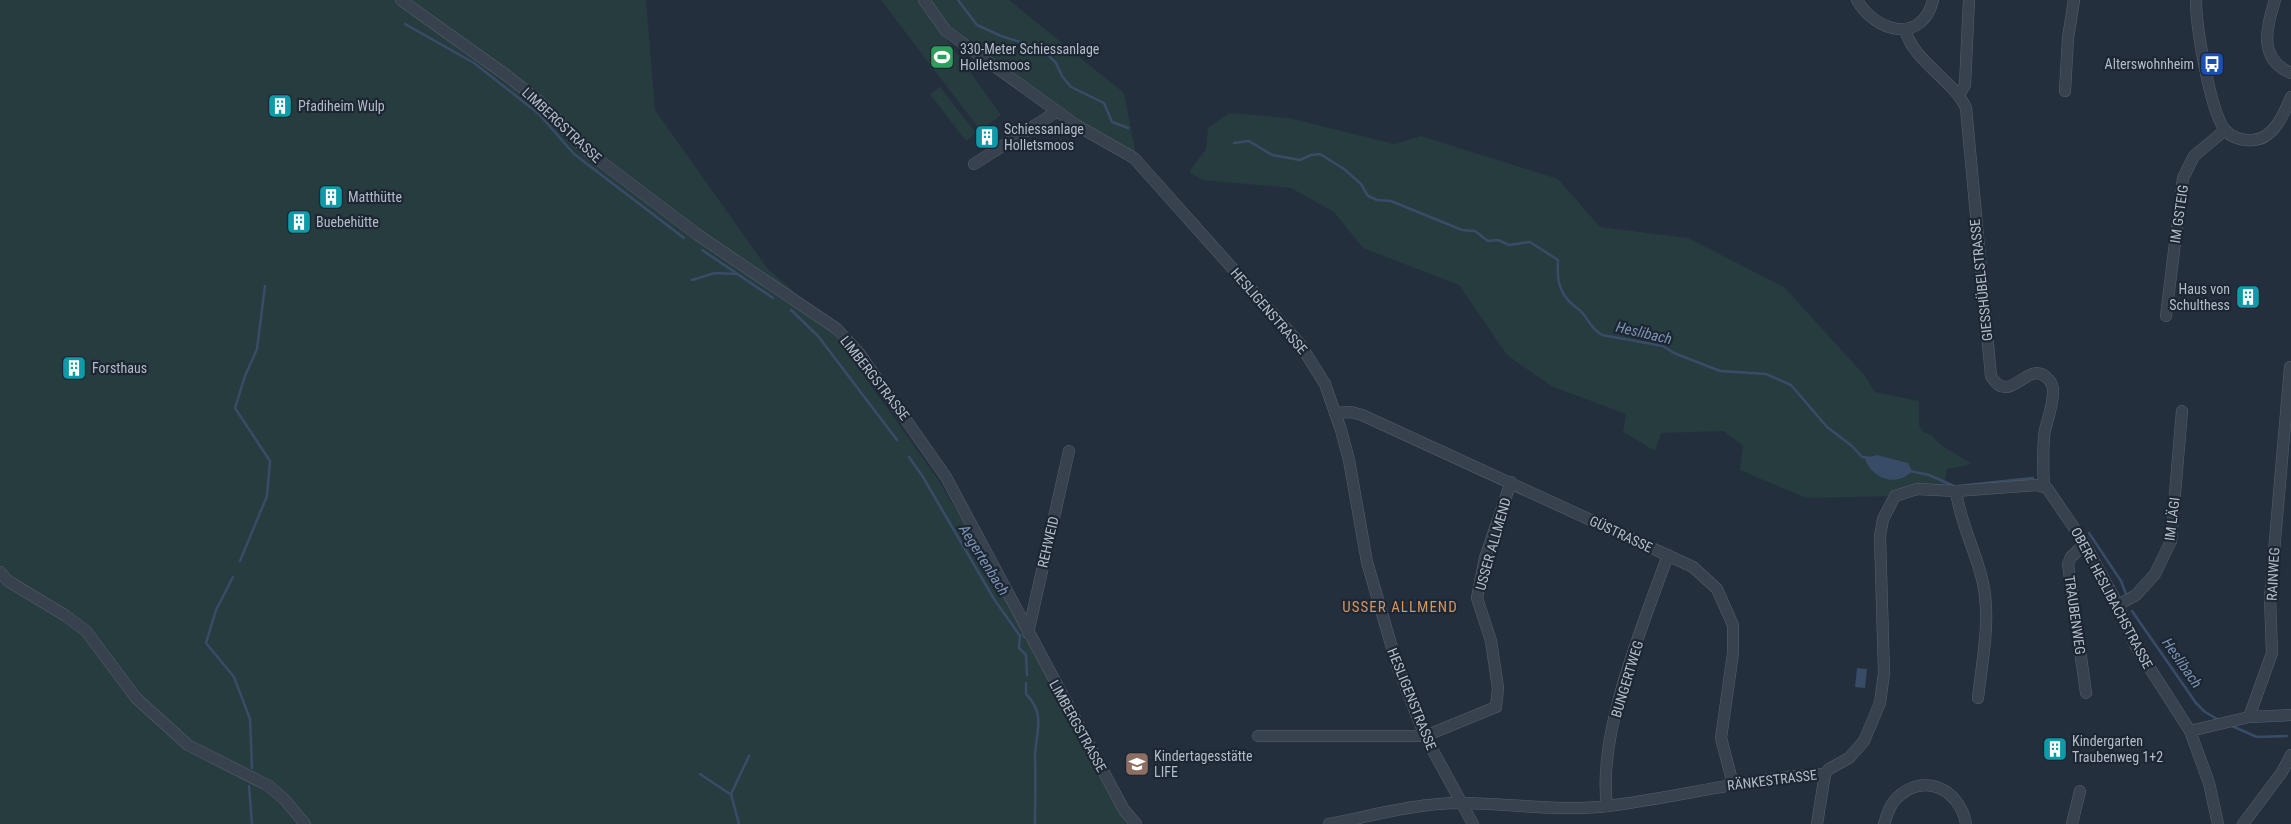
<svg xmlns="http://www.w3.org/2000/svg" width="2291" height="824" viewBox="0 0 2291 824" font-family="'Roboto Condensed',sans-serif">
	<rect width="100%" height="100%" fill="#242f3e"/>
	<g fill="#263c3f">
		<polygon points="0,0 646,0 655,110 767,268 822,317 938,479 1028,633 1134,824 0,824"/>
		<polygon points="881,0 918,0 1001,115 980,130"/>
		<polygon points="928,0 1009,0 1124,93 1136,155 1074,119 944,26"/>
		<polygon points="940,87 976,133 966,141 930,94"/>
		<polygon points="1229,113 1289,118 1394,144 1421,136 1558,179 1600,227 1688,238 1784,287 1865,376 1875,392 1919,401 1919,425 1923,432 1931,435 1941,445 1972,464 1947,469 1943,490 1895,496 1806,498 1740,470 1743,446 1724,431 1661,433 1655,451 1623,432 1626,414 1551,386 1507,355 1459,285 1363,248 1334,212 1291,188 1202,180 1189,172 1206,149 1208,128"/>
	</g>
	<g fill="#394c67">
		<path d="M1877 455 1908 463 1912 471C1897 487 1873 480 1865 459Z"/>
		<polygon points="1857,668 1867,669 1865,688 1855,687"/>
	</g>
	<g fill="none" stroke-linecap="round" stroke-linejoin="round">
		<g stroke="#394c67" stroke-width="2.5">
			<polyline points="958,0 977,25 1001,36 1042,49 1056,63 1062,76 1071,87 1104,103 1112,122 1128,128"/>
			<polyline points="405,24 474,63 539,114 574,154 684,238"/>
			<path d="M1234 143 1249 141 1272 155 1300 160 1311 155 1320 154 1344 169 1361 184 1368 196 1377 200 1391 201 1462 230 1475 231 1488 241 1498 240 1509 245 1530 242 1558 260C1557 277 1558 292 1572 304 1576 308 1581 310 1584 315 1590 323 1593 330 1602 335L1663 346 1674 353 1720 371 1766 374 1791 385 1827 427 1852 446 1862 457 1872 458"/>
			<polyline points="702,250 773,298"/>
			<polyline points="692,280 715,273 737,274"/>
			<polyline points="791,310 818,336 897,440"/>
			<polyline points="909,457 923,477 994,599 1020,636 1019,648 1026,655 1027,675"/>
			<polyline points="1910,471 1929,475 1954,486"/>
			<polyline points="1967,485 2033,478"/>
			<polyline points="2089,533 2121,581 2126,594"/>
			<polyline points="240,561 267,496 270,461 235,408 245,376 257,349 265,286"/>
			<polyline points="233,577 216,610 206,643 234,677 250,719 252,768"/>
			<polyline points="2132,611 2196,703 2205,712 2219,720"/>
			<path d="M1026 683V694C1047 715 1035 734 1035 757 1036 779 1035 802 1035 824"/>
			<polyline points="2232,726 2257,737 2287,736"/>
			<polyline points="700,774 730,794"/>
			<polyline points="249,786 252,824"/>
			<polyline points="739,824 731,794 749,756"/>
		</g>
		<defs>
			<g id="minor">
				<polyline points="401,0 506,75 539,101 591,154 698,235 837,329 859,353 946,477 1124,810 1136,824"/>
				<polyline points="924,0 946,31 1076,125 1134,158 1300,344 1325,384 1341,430 1349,460 1367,562 1397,665 1425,736 1473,824"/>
				<path d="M1857 0C1875 32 1922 45 1933 0"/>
				<path d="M2196 0C2196 26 2210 111 2225 130 2231 137 2242 141 2252 140 2273 140 2284 114 2291 97"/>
				<path d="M2275 0C2266 28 2258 59 2291 73"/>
				<path d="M1905 29C1913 62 1952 78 1966 108L1991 376C2010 409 2029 355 2049 380 2051 382 2053 387 2053 390 2054 405 2046 421 2044 436 2043 452 2043 470 2044 486"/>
				<polyline points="2065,91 2068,38 2074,0"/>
				<polyline points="1959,95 1965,85 1969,0"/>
				<polyline points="974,164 1056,112"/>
				<polyline points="2166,316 2183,178 2194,156 2225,130"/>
				<polyline points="1335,413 1351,412 1362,415 1693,567 1717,589 1733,625 1733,653 1721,738 1733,784"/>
				<path d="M1956 491C1960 523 1976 551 1983 583 1991 620 1982 661 1978 698"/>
				<polyline points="2085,544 2071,557 2068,564 2086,693"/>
				<polyline points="0,572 8,581 66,616 86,631 136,698 188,745 269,786 285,800 305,824"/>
				<polyline points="2118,605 2136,595 2155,574 2171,541 2182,411"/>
				<polyline points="1028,633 1069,451"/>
				<polyline points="2249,717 2272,653 2270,598 2290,367"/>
				<polyline points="2190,731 2249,717 2291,715"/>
				<polyline points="1258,736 1425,736 1496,707 1498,688 1491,641 1477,598 1485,558 1511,482"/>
				<path d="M1607 806C1597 733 1643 625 1668 555"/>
				<path d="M1329 824C1371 816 1417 803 1460 803 1509 803 1558 812 1608 806 1681 797 1752 777 1825 774"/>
				<polyline points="1817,824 1825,774 1829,769 1849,758 1864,741 1880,703 1884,673 1880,536 1883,519 1895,496 1917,489 1956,491 2037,485 2047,488 2085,544 2118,605 2135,645 2190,731 2209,783 2218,824"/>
				<path d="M1884 824C1887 815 1889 806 1896 799 1923 771 1960 789 1966 824"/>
				<polyline points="2072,824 2080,791"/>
				<polyline points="2243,824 2282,772 2291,755"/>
			</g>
		</defs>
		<use href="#minor" stroke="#565f6c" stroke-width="12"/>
		<use href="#minor" stroke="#38414e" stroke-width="11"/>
	</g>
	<defs>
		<symbol id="stadium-square" viewBox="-11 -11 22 22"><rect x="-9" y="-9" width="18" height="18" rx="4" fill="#2e9e5b" stroke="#1d2633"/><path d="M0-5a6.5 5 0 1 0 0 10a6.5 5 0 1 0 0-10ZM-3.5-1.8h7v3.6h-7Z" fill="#fff"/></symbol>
		<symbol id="bus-square" viewBox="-11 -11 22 22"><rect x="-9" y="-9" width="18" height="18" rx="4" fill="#1a4fb4" stroke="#1d2633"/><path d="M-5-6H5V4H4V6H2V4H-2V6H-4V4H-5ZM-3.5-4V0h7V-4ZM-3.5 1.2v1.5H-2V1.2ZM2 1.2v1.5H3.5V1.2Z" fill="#fff"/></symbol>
		<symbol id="building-square" viewBox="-11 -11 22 22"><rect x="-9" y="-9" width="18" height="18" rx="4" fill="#0f9aa8" stroke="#1d2633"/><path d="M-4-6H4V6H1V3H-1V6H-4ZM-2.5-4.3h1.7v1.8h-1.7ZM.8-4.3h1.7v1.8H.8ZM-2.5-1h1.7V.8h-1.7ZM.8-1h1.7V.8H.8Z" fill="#fff"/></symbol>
		<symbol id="school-square" viewBox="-11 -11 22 22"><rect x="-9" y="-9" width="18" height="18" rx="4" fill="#8d6e63" stroke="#1d2633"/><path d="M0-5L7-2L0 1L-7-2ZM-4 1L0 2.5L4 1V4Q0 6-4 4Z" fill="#fff"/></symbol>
	</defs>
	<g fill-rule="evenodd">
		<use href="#stadium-square" x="928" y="43" width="28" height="28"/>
		<use href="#bus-square" x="2198" y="50" width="28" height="28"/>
		<use href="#building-square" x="266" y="92" width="28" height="28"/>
		<use href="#building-square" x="973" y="123" width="28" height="28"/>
		<use href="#building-square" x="317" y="183" width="28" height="28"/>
		<use href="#building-square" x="285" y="208" width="28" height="28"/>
		<use href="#building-square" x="2234" y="283" width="28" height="28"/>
		<use href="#building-square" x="60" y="354" width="28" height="28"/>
		<use href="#building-square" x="2041" y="735" width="28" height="28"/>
		<use href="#school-square" x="1123" y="750" width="28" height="28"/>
	</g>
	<g text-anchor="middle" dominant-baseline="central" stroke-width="4.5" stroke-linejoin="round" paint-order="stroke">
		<g font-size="14" fill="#b4bcc9" stroke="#1d2633" text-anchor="start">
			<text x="960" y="49">330-Meter Schiessanlage<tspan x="960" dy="16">Holletsmoos</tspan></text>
			<text x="2194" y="64" text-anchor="end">Alterswohnheim</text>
			<text x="298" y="106">Pfadiheim Wulp</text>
			<text x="1004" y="129">Schiessanlage<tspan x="1004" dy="16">Holletsmoos</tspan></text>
			<text x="348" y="197">Matthütte</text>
			<text x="316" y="222">Buebehütte</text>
			<text x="2230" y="289" text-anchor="end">Haus von<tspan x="2230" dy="16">Schulthess</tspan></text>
			<text x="92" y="368">Forsthaus</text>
			<text x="2072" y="741">Kindergarten<tspan x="2072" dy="16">Traubenweg 1+2</tspan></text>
			<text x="1154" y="756">Kindertagesstätte<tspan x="1154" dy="16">LIFE</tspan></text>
		</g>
		<g font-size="14" fill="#b4bcc9" stroke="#1d2633">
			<text transform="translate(562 125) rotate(43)">LIMBERGSTRASSE</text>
			<text transform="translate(2179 214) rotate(-82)">IM GSTEIG</text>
			<text transform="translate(1981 280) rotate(-96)">GIESSHÜBELSTRASSE</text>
			<text transform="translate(1269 311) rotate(49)">HESLIGENSTRASSE</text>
			<text transform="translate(875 378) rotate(52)">LIMBERGSTRASSE</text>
			<text transform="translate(2172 519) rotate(-83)">IM LÄGI</text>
			<text transform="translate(1621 534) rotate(25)">GÜSTRASSE</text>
			<text transform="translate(1048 542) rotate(-77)">REHWEID</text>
			<text transform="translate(1493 544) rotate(-74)">USSER ALLMEND</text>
			<text transform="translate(2273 574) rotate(-87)">RAINWEG</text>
			<text transform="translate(2112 598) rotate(62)">OBERE HESLIBACHSTRASSE</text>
			<text transform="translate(2075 615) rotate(82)">TRAUBENWEG</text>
			<text transform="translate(1627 679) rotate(-73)">BUNGERTWEG</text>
			<text transform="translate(1412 699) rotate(68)">HESLIGENSTRASSE</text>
			<text transform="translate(1078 726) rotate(61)">LIMBERGSTRASSE</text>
			<text transform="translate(1772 780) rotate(-7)">RÄNKESTRASSE</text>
		</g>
		<g font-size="15" font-style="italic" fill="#7c92b1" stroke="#1d2633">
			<text transform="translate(1644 333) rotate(13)">Heslibach</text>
			<text transform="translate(984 560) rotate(58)">Aegertenbach</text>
			<text transform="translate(2182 663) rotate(55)">Heslibach</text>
		</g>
		<g font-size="15" letter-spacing="1" fill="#d59563" stroke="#1d2633">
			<text x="1400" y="607">USSER ALLMEND</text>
		</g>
	</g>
</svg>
